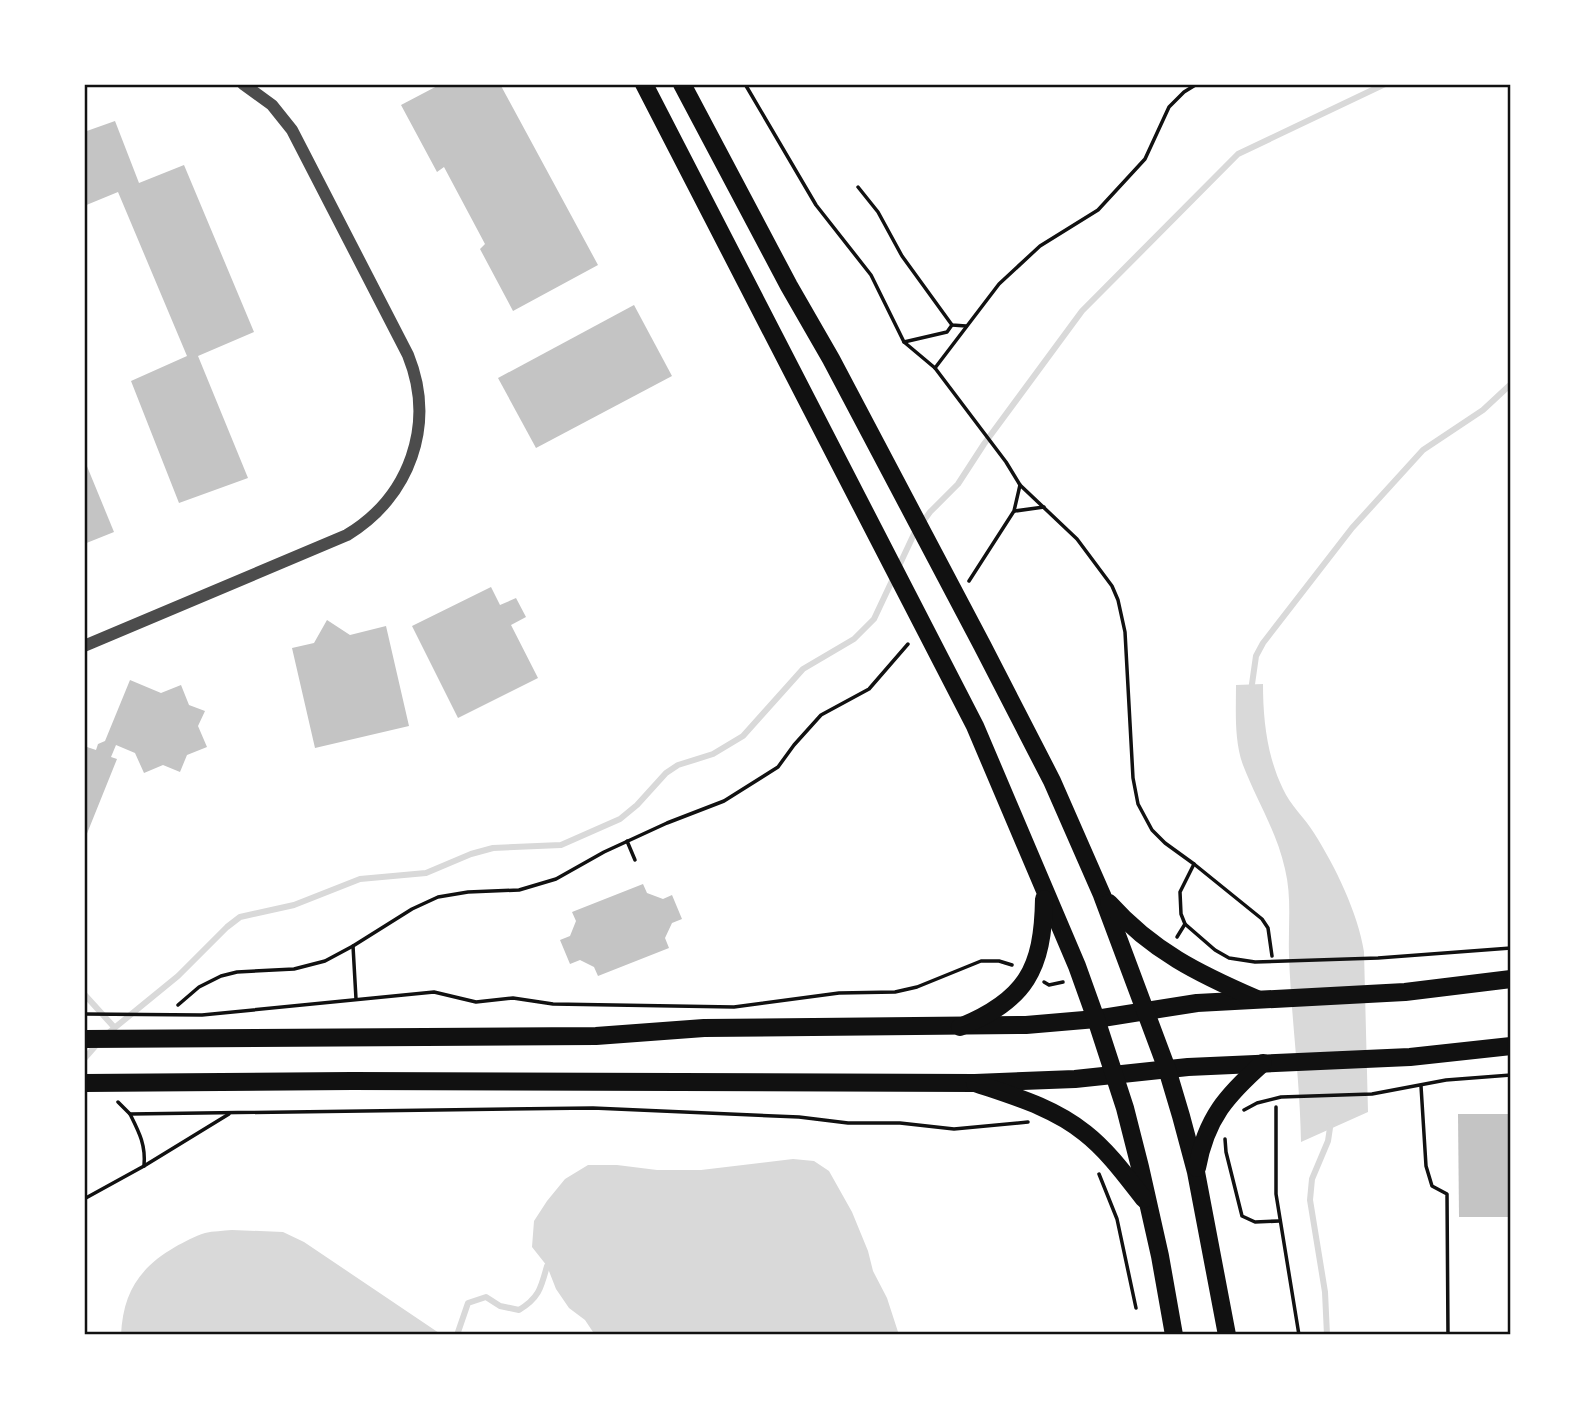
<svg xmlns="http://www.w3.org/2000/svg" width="1595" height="1419" viewBox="0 0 1595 1419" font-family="Montserrat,sans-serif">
	<rect width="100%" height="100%" fill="#fff"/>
	<g fill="#d9d9d9">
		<path d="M1263 684C1263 720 1267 756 1283 789 1290 805 1305 818 1314 833 1335 866 1358 913 1364 952L1368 1112 1301 1142C1300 1079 1291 1017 1289 955 1288 926 1292 898 1285 869 1277 832 1256 799 1243 765 1234 740 1236 711 1236 685Z"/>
		<polygon points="793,1159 814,1161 829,1171 852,1212 868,1251 873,1271 887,1298 899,1335 595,1335 585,1320 569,1308 556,1289 547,1266 532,1247 534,1221 547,1201 565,1179 588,1165 617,1165 657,1170 701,1170"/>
		<path d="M232 1230 283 1232 304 1242 442 1335H121C123 1293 139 1268 175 1247 184 1242 195 1236 205 1233 213 1231 223 1231 232 1230Z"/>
	</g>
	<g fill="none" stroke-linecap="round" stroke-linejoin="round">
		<g stroke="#d9d9d9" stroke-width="6">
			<polyline points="1251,691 1256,656 1263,643 1352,528 1423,450 1483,410 1511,384"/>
			<polyline points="84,994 114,1027"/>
			<polyline points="107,1034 178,976 227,927 240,917 294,905 360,879 426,873 471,854 493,848 561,845 620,819 637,805 666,773 678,765 713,754 743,736 803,669 854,639 874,619 914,534 930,512 958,484 984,444 1082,311 1238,154 1385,84"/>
			<polyline points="84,1059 99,1042"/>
			<path d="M457 1335 468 1303 486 1297 500 1306 519 1310C539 1298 541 1288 547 1266"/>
			<polyline points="1327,1335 1325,1292 1310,1200 1312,1179 1328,1141 1331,1121"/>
		</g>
	</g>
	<g fill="#c4c4c4">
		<polygon points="441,84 500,84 598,265 513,311 480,249 485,244 444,167 437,172 401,105"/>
		<polygon points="115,121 139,183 184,165 254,332 198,356 248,478 179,503 131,381 187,356 118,192 84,206 84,132"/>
		<polygon points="634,305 672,376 536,448 498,378"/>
		<polygon points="84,459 114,532 84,544"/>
		<polygon points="491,587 500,605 516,598 526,617 511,625 538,678 458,718 412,626"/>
		<polygon points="327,620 350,635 386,626 409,726 315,748 292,648 314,643"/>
		<polygon points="130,680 161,693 181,685 189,705 205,711 198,726 207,747 187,755 180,772 163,765 144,773 135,753 116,745 111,757 117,759 84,841 84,746 96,750 98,744 105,741"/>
		<polygon points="643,884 647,893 663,899 672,895 682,919 672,923 665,938 669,948 598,976 594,967 580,960 570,964 560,940 570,936 576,921 572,912"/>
		<polygon points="1458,1114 1511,1114 1511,1217 1459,1217"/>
	</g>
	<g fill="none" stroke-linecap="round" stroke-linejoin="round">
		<g stroke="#111" stroke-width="3.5">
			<polyline points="745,84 816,205 871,275 904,342 935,368 1006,462 1020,485 1077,539 1112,586 1118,600 1125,632 1133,778 1138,804 1152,830 1165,843 1194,864 1180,892 1181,914 1185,924 1215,950 1229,958 1255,962 1378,958 1511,948"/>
			<polyline points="858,187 878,212 902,256 952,325 966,326"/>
			<polyline points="904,342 947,332 952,325"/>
			<polyline points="935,368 999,284 1040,246 1098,210 1145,159 1169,107 1184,92 1197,84"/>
			<polyline points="1015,511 1044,507"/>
			<polyline points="969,581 1014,511 1020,485"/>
			<polyline points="627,841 635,860"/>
			<polyline points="1194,864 1262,919 1268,928 1272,956"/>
			<polyline points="1177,937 1185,924"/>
			<polyline points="353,946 356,999"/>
			<polyline points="1044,982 1049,985 1063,982"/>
			<polyline points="178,1005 199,987 221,976 237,972 294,969 325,961 353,946 412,909 438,897 468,892 519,890 556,879 604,852 667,823 724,801 778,767 794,745 821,715 869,689 908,644"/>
			<polyline points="84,1014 202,1015 434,992 476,1002 513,998 553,1004 734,1007 839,993 895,992 917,987 981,961 999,961 1012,965"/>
			<polyline points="1421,1086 1426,1166 1432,1186 1447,1194 1448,1335"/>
			<polyline points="118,1102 130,1114 593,1108 799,1117 848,1123 900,1123 954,1129 1028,1122"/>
			<polyline points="1276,1107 1276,1194 1299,1335"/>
			<polyline points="1244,1110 1257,1103 1281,1097 1372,1094 1446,1080 1511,1075"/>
			<path d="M130 1114C139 1132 146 1145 144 1166"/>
			<polyline points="1225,1139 1226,1152 1242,1216 1255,1222 1279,1221"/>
			<polyline points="1099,1174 1117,1219 1136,1308"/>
			<polyline points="84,1199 144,1166 229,1114"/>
		</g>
		<path stroke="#4c4c4c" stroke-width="12" d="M84 646 347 535C410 497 436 424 408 355L292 130 272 105 243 84"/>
		<g stroke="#111" stroke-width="18">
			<polyline points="84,1039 596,1036 704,1028 1026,1025 1096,1019 1197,1003 1405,992 1511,979"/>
			<polyline points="84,1083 352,1081 975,1083 1075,1079 1188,1067 1410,1057 1511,1046"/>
		</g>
		<g stroke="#111" stroke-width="18">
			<polyline points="644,84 975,726 1077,966 1096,1019 1125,1108 1140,1167 1160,1256 1174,1335"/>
			<polyline points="682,84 789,286 831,359 982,645 1052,781 1102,895 1167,1069 1181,1116 1196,1172 1227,1335"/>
			<path d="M1109 903C1152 951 1199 974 1257 999"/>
			<path d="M960 1027C1026 1000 1043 969 1044 899"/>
			<path d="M975 1083C1013 1096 1053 1107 1085 1133 1108 1151 1126 1176 1144 1199"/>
			<path d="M1197 1168C1206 1118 1227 1095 1263 1063"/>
		</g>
	</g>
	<rect width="1595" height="1419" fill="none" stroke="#ffffff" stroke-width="172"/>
	<rect x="86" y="86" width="1423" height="1247" fill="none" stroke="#111" stroke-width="2.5"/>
</svg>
